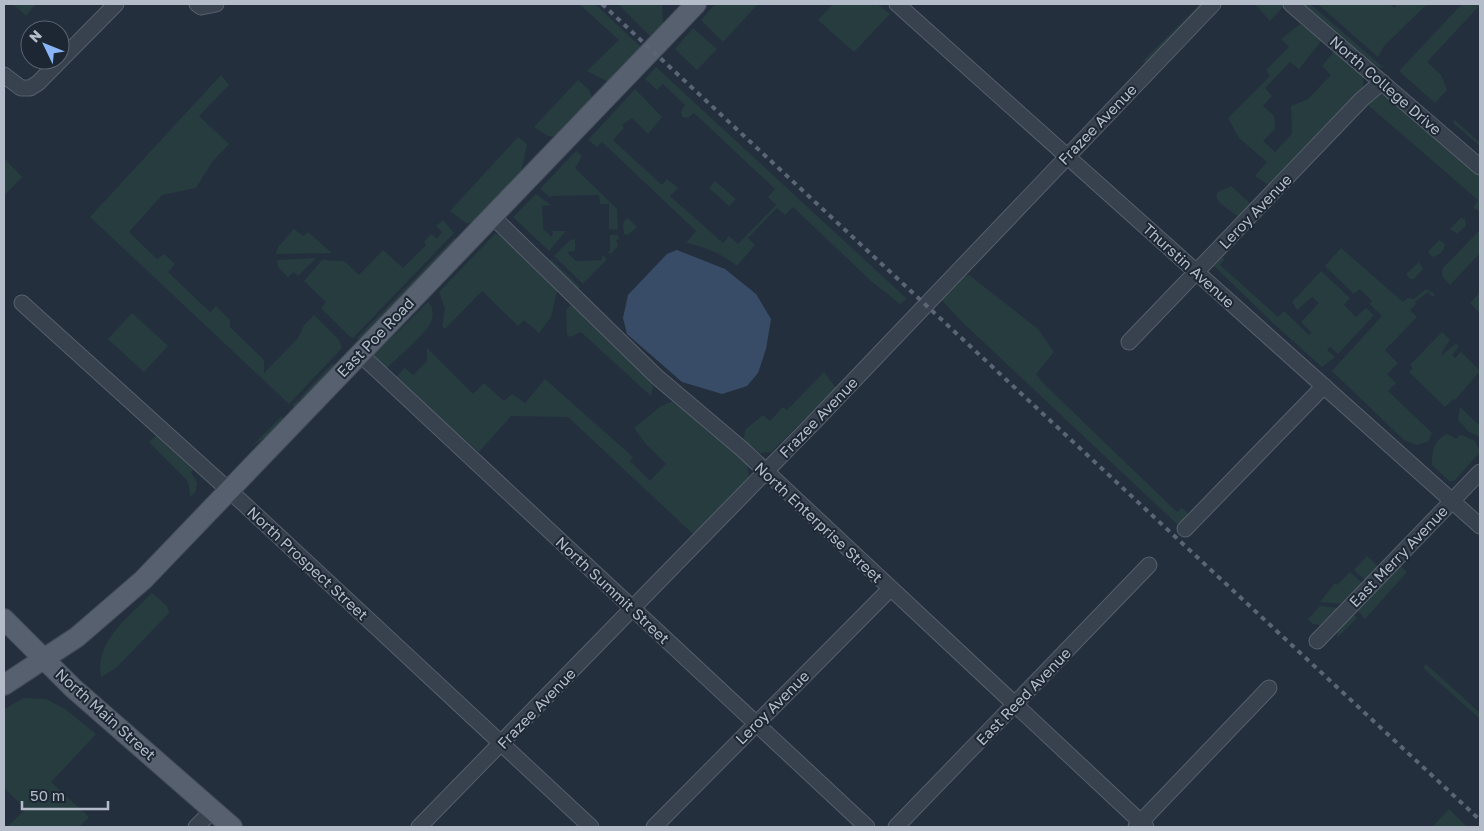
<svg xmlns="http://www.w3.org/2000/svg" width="1484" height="831" viewBox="0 0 1484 831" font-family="'Golos Text',sans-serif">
	<rect width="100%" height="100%" fill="#242f3e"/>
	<g fill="#263c3f">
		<polygon points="13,4 36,4 26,16"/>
		<polygon points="579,4 595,4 644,50 610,83 587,71 619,40"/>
		<polygon points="618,4 662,4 663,25 653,39"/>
		<polygon points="715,4 758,4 723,42 701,20"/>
		<polygon points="833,4 877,4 890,14 854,52 818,20"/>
		<polygon points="1200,4 1207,4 1152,60 1142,62"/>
		<polygon points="1255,4 1281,4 1284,6 1270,21"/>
		<path d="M1300 4H1310L1384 68C1367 67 1316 17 1300 4Z"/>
		<polygon points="1318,4 1390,4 1394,8 1398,4 1427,4 1384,46 1378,57"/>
		<polygon points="1462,4 1480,5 1427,62 1441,75 1447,90 1435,103 1399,71"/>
		<polygon points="1300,24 1322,40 1299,69 1290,62 1265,88 1272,96 1263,106 1274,116 1275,129 1263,141 1275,152 1292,134 1291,106 1308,99 1331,75 1322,66 1336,49 1363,74 1363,87 1270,186 1255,176 1267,162 1239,138 1228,118 1270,76 1266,70 1289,47 1281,39"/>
		<polygon points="693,28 717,49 697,70 675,49"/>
		<path d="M656 67 907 299 900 304 871 281 793 207 785 215 777 208 748 238 755 245 737 266C720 253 706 247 686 243L696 231 602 142 597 147 588 140 635 89 662 117 648 134 632 118 622 125 624 128 613 140 662 185 667 179 678 188 670 196 723 243 729 236 738 244 776 205 768 197 775 189 694 113 688 118 682 117 681 111 685 105 663 84 657 90 645 79Z"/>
		<polygon points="221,75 229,85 199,116 229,144 212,162 196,188 162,195 129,232 157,259 164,254 175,264 168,272 210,312 216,306 230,320 230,327 264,360 264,373 298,338 304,325 314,315 339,340 342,348 289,404 90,217"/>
		<polygon points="578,80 589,90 593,99 559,137 548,136 534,127"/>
		<polygon points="1385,93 1480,173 1480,211 1473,208 1478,200 1368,105 1378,95"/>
		<polygon points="1455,120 1480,143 1480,146 1453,123"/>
		<polygon points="518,137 527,144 521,173 475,223 466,223 450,211"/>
		<polygon points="576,151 582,156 575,168 617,209 618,230 609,229 609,204 600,204 599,195 551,196 551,198 540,189"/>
		<polygon points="4,158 22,177 4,196"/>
		<polygon points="715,181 736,199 729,206 709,188"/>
		<polygon points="1231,186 1251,204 1240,218 1220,203 1216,197 1218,192"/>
		<polygon points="536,194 551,205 542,206 543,229 552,237 553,231 566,231 549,251 513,217"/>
		<polygon points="1461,218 1465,219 1466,226 1457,234 1450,229"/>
		<polygon points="626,219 629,219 637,227 628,235 624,234 623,223"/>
		<polygon points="443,220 454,233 353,338 350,337 321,308 326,302 304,281 322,260 344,261 359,275 383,250 403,268 426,245 424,242 431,234 437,239 442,232 436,226"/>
		<polygon points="294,229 303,236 308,232 332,253 276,254 278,247"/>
		<polygon points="1480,230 1480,253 1450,285 1442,276 1443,268"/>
		<polygon points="495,234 503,235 554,284 557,291 551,317 539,333 524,320 518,326 482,291 445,329 442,326 445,309 439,292"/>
		<polygon points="610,235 618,235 619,239 616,240 618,246 611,254 607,252 610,251"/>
		<polygon points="455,237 455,243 364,337 356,339"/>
		<polygon points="575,239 575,251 567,252 576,261 602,260 602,255 607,259 583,284 554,256 570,240"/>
		<path d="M1439 240 1445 244C1445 250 1438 256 1432 257L1428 252Z"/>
		<polygon points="1341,248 1403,302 1408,298 1414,299 1426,289 1435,294 1433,297 1428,292 1415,302 1416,304 1410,310 1417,317 1385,350 1398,363 1387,374 1396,383 1388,391 1432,433 1429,441 1417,445 1404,440 1332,371 1382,316 1370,304 1372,301 1360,289 1354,294 1325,266"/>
		<polygon points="1221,257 1225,259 1220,265 1278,317 1284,311 1309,335 1311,332 1301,322 1319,303 1312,297 1297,310 1292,302 1321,271 1350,298 1344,305 1356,317 1366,308 1374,315 1338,354 1330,347 1327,350 1335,357 1322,367 1273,323 1214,266"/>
		<polygon points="316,258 298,276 294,272 288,277 278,267 277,260"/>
		<polygon points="551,259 580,287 577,290 549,261"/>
		<polygon points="1419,262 1423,269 1414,279 1410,279 1406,274"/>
		<polygon points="969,275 1038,329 1054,352 1036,374 1044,384 1177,512 1182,508 1191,516 1178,525 961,321 941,299 961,278"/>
		<polygon points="1480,292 1480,313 1470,303"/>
		<path d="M428 302C434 308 434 317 430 324 422 337 398 357 386 369L376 361 374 355Z"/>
		<polygon points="572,303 649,380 653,387 651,396 581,332 570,337 567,334 566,310"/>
		<polygon points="132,313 168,346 144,372 108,339"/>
		<polygon points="1442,332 1450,340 1441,354 1442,355 1455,344 1459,346 1452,355 1455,358 1461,352 1480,371 1455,400 1453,399 1445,407 1409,372 1413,368 1410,365"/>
		<polygon points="427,348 473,394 484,383 504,401 512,394 525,403 545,379 633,457 630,461 650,481 666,464 646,444 634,428 661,406 675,400 747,463 749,479 693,534 568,417 511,416 479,452 395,378 405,368 413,375 427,361"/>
		<polygon points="333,363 336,366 304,400 301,398 298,401 301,403 297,407 292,406"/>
		<polygon points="824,372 836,388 771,452 760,453 743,439 746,429 763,415 770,421 783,407 787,410"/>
		<polygon points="1460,407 1480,426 1480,437 1469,432 1458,420"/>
		<polygon points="282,416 283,421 271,433 251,447"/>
		<path d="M1447 434 1457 439 1458 436 1462 435 1475 441 1480 452 1454 481H1449L1432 465C1432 451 1433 441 1447 434Z"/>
		<polygon points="156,436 165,440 193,469 191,473 197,482 196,491 190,497 189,486 186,479 149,442"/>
		<polygon points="1367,556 1378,566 1365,580 1354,570"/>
		<polygon points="1399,565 1407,572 1365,619 1357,610"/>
		<polygon points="1350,572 1362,583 1343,604 1320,602 1335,583 1337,585"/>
		<path d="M152 593 167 606 169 613 116 668 101 677C94 641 130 616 152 593Z"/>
		<polygon points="1320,606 1338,608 1321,625 1313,624 1308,619"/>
		<polygon points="1352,613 1357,618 1338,637 1336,630"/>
		<polygon points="1426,664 1480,713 1479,718 1423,668"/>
		<polygon points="24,698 46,699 65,709 96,734 51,782 89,817 79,827 7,827 26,809 4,788 4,709"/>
		<polygon points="1449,809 1467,827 1432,827"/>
	</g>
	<polygon fill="#394c67" points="677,250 725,269 756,294 771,319 766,349 758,373 747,386 722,394 682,382 627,334 623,318 628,295 667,254"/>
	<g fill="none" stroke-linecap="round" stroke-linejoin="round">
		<defs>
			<g id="minor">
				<polyline points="197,4 201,7 216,4"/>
				<polyline points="897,4 1480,526"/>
				<polyline points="1291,4 1480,167"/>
				<polyline points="4,75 21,88 30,88 38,83 116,4"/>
				<polyline points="492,216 657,377 742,449 1146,827"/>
				<polyline points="22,303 243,503 591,827"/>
				<polyline points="1129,342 1362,99 1382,82"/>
				<polyline points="359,353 867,827"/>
				<polyline points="1185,529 1324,386"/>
				<polyline points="1317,641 1480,472"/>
				<polyline points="196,827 213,810"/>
				<polyline points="419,827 817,419 1213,4"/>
				<polyline points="654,827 890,589"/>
				<polyline points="896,827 1149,565"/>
				<polyline points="1136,827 1269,688"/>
			</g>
			<g id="major">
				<polyline points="4,619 73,688 232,827"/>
				<polyline points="4,685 77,637 143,580 696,4"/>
			</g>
		</defs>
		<use href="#minor" stroke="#565f6c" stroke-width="17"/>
		<use href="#major" stroke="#414a57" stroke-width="22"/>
		<use href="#minor" stroke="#38414e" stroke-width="15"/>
		<use href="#major" stroke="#56606e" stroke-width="20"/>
		<polyline stroke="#5a6575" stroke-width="4" stroke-dasharray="5 5" stroke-linecap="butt" points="602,4 1480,820"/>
	</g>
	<g text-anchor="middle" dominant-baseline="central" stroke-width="4" stroke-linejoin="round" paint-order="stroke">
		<g font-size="15" fill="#b4bcc9" stroke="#1d2633">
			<text transform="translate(1386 85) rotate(41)">North College Drive</text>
			<text transform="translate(1097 124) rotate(-46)">Frazee Avenue</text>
			<text transform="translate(1255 211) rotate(-46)">Leroy Avenue</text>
			<text transform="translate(1189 265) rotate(42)">Thurstin Avenue</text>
			<text transform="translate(375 337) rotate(-46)">East Poe Road</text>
			<text transform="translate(818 417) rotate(-46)">Frazee Avenue</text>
			<text transform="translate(819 522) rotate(43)">North Enterprise Street</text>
			<text transform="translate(1398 556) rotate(-46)">East Merry Avenue</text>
			<text transform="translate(308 563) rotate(43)">North Prospect Street</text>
			<text transform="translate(613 590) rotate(43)">North Summit Street</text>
			<text transform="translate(1023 696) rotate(-46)">East Reed Avenue</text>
			<text transform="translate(772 707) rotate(-45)">Leroy Avenue</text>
			<text transform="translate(536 708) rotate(-46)">Frazee Avenue</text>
			<text transform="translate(106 714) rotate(42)">North Main Street</text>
		</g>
	</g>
	<rect width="1484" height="831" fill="none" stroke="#b4bcc9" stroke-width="10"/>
	<g transform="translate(45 45) rotate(313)"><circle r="24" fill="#1d2633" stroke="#59626f"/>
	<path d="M0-4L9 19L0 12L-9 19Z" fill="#8ab4f8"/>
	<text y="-8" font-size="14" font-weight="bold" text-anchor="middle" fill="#b4bcc9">N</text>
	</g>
	<path d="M22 801v8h86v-8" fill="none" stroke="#b4bcc9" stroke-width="2.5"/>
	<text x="30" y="801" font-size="15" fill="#b4bcc9" stroke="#1d2633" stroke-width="4" paint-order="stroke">50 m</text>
</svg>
